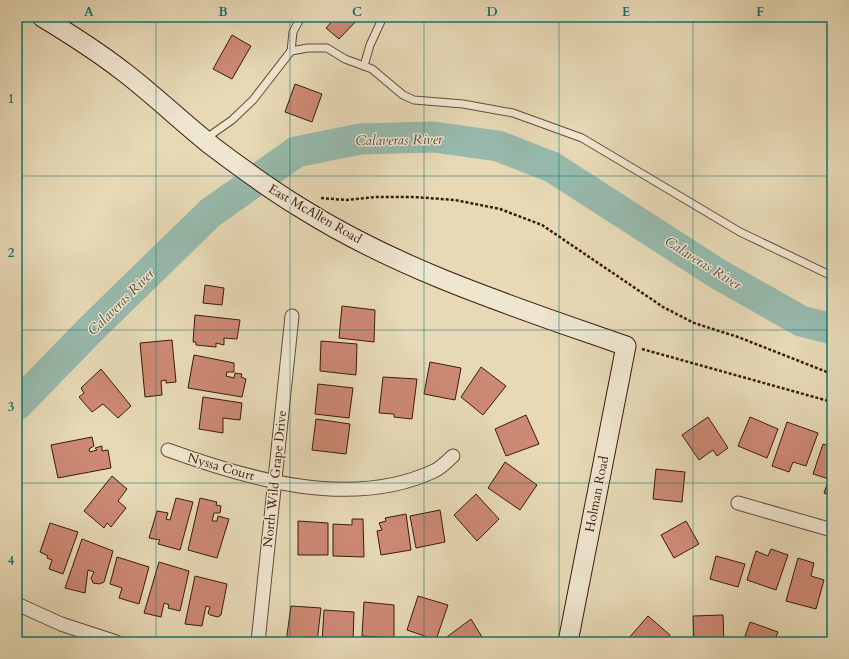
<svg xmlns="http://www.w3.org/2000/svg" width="849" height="659" viewBox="0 0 849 659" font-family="Cardo,serif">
	<rect width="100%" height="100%" fill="#e7d9b6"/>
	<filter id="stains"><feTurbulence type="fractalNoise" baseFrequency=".005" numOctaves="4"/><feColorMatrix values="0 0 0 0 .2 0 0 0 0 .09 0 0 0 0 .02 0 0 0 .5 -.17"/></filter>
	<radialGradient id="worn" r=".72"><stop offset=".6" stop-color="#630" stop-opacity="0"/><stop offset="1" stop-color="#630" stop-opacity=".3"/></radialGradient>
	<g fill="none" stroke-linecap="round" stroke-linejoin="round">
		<polyline stroke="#97baad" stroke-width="31" points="17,405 92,328 210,213 296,152 360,139 433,137 498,146 552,167 718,274 801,321 832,329"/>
	</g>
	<g fill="#cd8974" stroke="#3a1a0e">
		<polygon points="336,17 360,17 339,39 326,28"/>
		<polygon points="232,35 251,46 232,79 213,69"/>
		<polygon points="295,84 322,94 312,122 285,112"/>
		<polygon points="205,285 224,288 222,305 203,303"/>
		<polygon points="342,306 375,310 374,342 339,338"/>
		<polygon points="195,315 240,320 237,339 224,338 224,345 216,343 216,347 196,345 196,342 193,342"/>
		<polygon points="172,340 176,382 166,383 166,380 161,381 162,395 145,397 140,343"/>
		<polygon points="321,341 357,344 356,375 320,371"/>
		<polygon points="194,355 234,363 234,372 227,372 226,376 234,378 235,373 242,374 241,377 246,379 242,397 188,388"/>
		<polygon points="430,362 461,368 455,400 424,394"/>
		<polygon points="481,367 506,386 483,415 461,397"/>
		<polygon points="101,369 131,406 118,418 103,404 92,412 79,397 84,393 81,388"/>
		<polygon points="383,377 417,379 412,419 394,417 394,414 379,413"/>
		<polygon points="318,384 353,388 349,418 315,414"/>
		<polygon points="203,397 242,403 240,420 223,418 223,433 199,429"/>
		<polygon points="526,415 539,444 506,456 495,429"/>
		<polygon points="708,417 728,448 717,456 713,450 699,460 682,435"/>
		<polygon points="750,417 778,429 767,458 738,446"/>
		<polygon points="316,419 350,424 346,454 312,450"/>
		<polygon points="787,422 818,433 806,466 793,462 789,472 772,466"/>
		<polygon points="92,437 94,446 89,449 90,452 97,450 95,448 102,446 102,451 108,450 111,468 58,478 51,445"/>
		<polygon points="823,444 832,447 832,496 824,493 829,479 813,474"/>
		<polygon points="505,462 537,485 520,510 488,488"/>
		<polygon points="656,469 685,472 682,502 653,499"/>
		<polygon points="112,476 127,489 118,501 126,508 111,527 107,523 104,528 84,511"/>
		<polygon points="476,494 499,519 477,541 454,515"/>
		<polygon points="176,498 193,502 180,550 158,544 160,540 149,538 157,511 168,513 166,519 170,520"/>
		<polygon points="200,498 217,502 216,505 221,506 220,513 214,513 212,521 217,521 218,516 229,519 217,558 188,550"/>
		<polygon points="440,510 445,542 416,548 410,516"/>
		<polygon points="406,514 411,550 381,555 377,531 382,530 379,523 386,521 385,518"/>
		<polygon points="352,519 363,519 364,557 333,556 333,524 352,525"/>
		<polygon points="298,521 328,523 328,555 298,555"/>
		<polygon points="686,521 699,544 674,558 661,535"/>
		<polygon points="50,523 78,532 63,574 49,569 52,560 47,558 48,556 40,552"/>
		<polygon points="82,539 113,551 104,582 100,584 93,583 91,578 94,572 88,570 85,593 65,588"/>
		<polygon points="771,549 788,555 776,590 747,580 756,551 768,556"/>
		<polygon points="716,556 745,564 738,587 710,579"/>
		<polygon points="117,557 149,567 139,604 119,598 122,588 110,584"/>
		<polygon points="798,558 814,563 811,576 824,580 816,609 786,601"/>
		<polygon points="159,562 189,571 180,611 168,608 169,605 164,603 161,617 144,613"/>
		<polygon points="195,576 227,584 221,615 218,617 210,615 208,613 210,607 206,606 202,626 185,624"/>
		<polygon points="418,596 448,605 436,640 407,630"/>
		<polygon points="364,602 394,605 394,638 362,636"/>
		<polygon points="291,606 321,608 317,642 286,642"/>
		<polygon points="324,610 354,612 353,642 322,642"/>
		<polygon points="723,615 724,642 694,642 693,616"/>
		<polygon points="648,616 670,635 665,642 630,642 627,640"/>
		<polygon points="471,619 485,642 446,642 444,639"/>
		<polygon points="750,622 778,632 774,642 743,642"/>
	</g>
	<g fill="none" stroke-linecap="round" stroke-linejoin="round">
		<defs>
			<g id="lane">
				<polyline points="291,51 293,32 301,17"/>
				<polyline points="364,66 370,45 383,17"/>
				<polyline points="205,139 232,120 253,100 291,51 308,48 327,48 345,59 372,69 403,95 414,100 463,104 513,113 582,138 740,232 832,276"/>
			</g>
			<g id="street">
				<path d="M168 450C248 479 351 510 434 471 441 468 447 461 453 456"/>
				<polyline points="738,503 832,530"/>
				<polyline points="17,604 61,624 116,642"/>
				<polyline points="258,642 292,316"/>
			</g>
			<path id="secondary" d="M42 17C70 34 97 51 124 72 154 95 182 122 212 146 241 168 270 189 301 208 401 271 515 307 626 346L568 642"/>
		</defs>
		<use href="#lane" stroke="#654a38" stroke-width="9"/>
		<use href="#street" stroke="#654a38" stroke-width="15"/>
		<use href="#secondary" stroke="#3a1a0e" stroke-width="21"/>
		<g stroke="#3a1a0e" stroke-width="2.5" stroke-dasharray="3 2" stroke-linecap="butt">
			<polyline points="321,198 346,200 377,197 414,197 455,200 500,209 542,225 663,307 694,323 738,337 832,374"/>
			<polyline points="642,349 832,402"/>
		</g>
		<use href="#lane" stroke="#efe6d0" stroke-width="7"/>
		<use href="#street" stroke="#efe6d0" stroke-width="13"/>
		<use href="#secondary" stroke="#efe6d0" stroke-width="19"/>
	</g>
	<path fill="none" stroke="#0f766e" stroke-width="1" stroke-opacity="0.55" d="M156 17V642M290 17V642M424 17V642M559 17V642M693 17V642M17 176H832M17 330H832M17 483H832"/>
	<g text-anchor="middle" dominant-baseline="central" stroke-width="3" stroke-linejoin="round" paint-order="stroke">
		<g font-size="13" fill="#3a1a0e" stroke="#efe6d0">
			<text transform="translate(315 214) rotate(30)">East McAllen Road</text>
			<text transform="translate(221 467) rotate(16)">Nyssa Court</text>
			<text transform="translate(275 479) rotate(-84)">North Wild Grape Drive</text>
			<text transform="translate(597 494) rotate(-79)">Holman Road</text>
		</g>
		<g font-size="14" font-style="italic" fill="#564a3e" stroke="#efe6d0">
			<text transform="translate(399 140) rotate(-1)">Calaveras River</text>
			<text transform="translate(703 263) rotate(32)">Calaveras River</text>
			<text transform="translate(121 302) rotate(-45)">Calaveras River</text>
		</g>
	</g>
	<rect width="849" height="659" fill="none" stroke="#e7d9b6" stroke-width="44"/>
	<rect x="22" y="22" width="805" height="615" fill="none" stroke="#0f766e" stroke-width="1.5"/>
	<g font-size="13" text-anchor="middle" font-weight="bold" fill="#0f766e">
		<text x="89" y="16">A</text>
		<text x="223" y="16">B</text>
		<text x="357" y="16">C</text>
		<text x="492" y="16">D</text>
		<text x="626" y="16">E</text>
		<text x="760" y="16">F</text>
		<text x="11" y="103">1</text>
		<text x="11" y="257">2</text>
		<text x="11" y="411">3</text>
		<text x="11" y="565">4</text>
	</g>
	<rect width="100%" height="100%" filter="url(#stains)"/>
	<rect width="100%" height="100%" fill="url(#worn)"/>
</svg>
